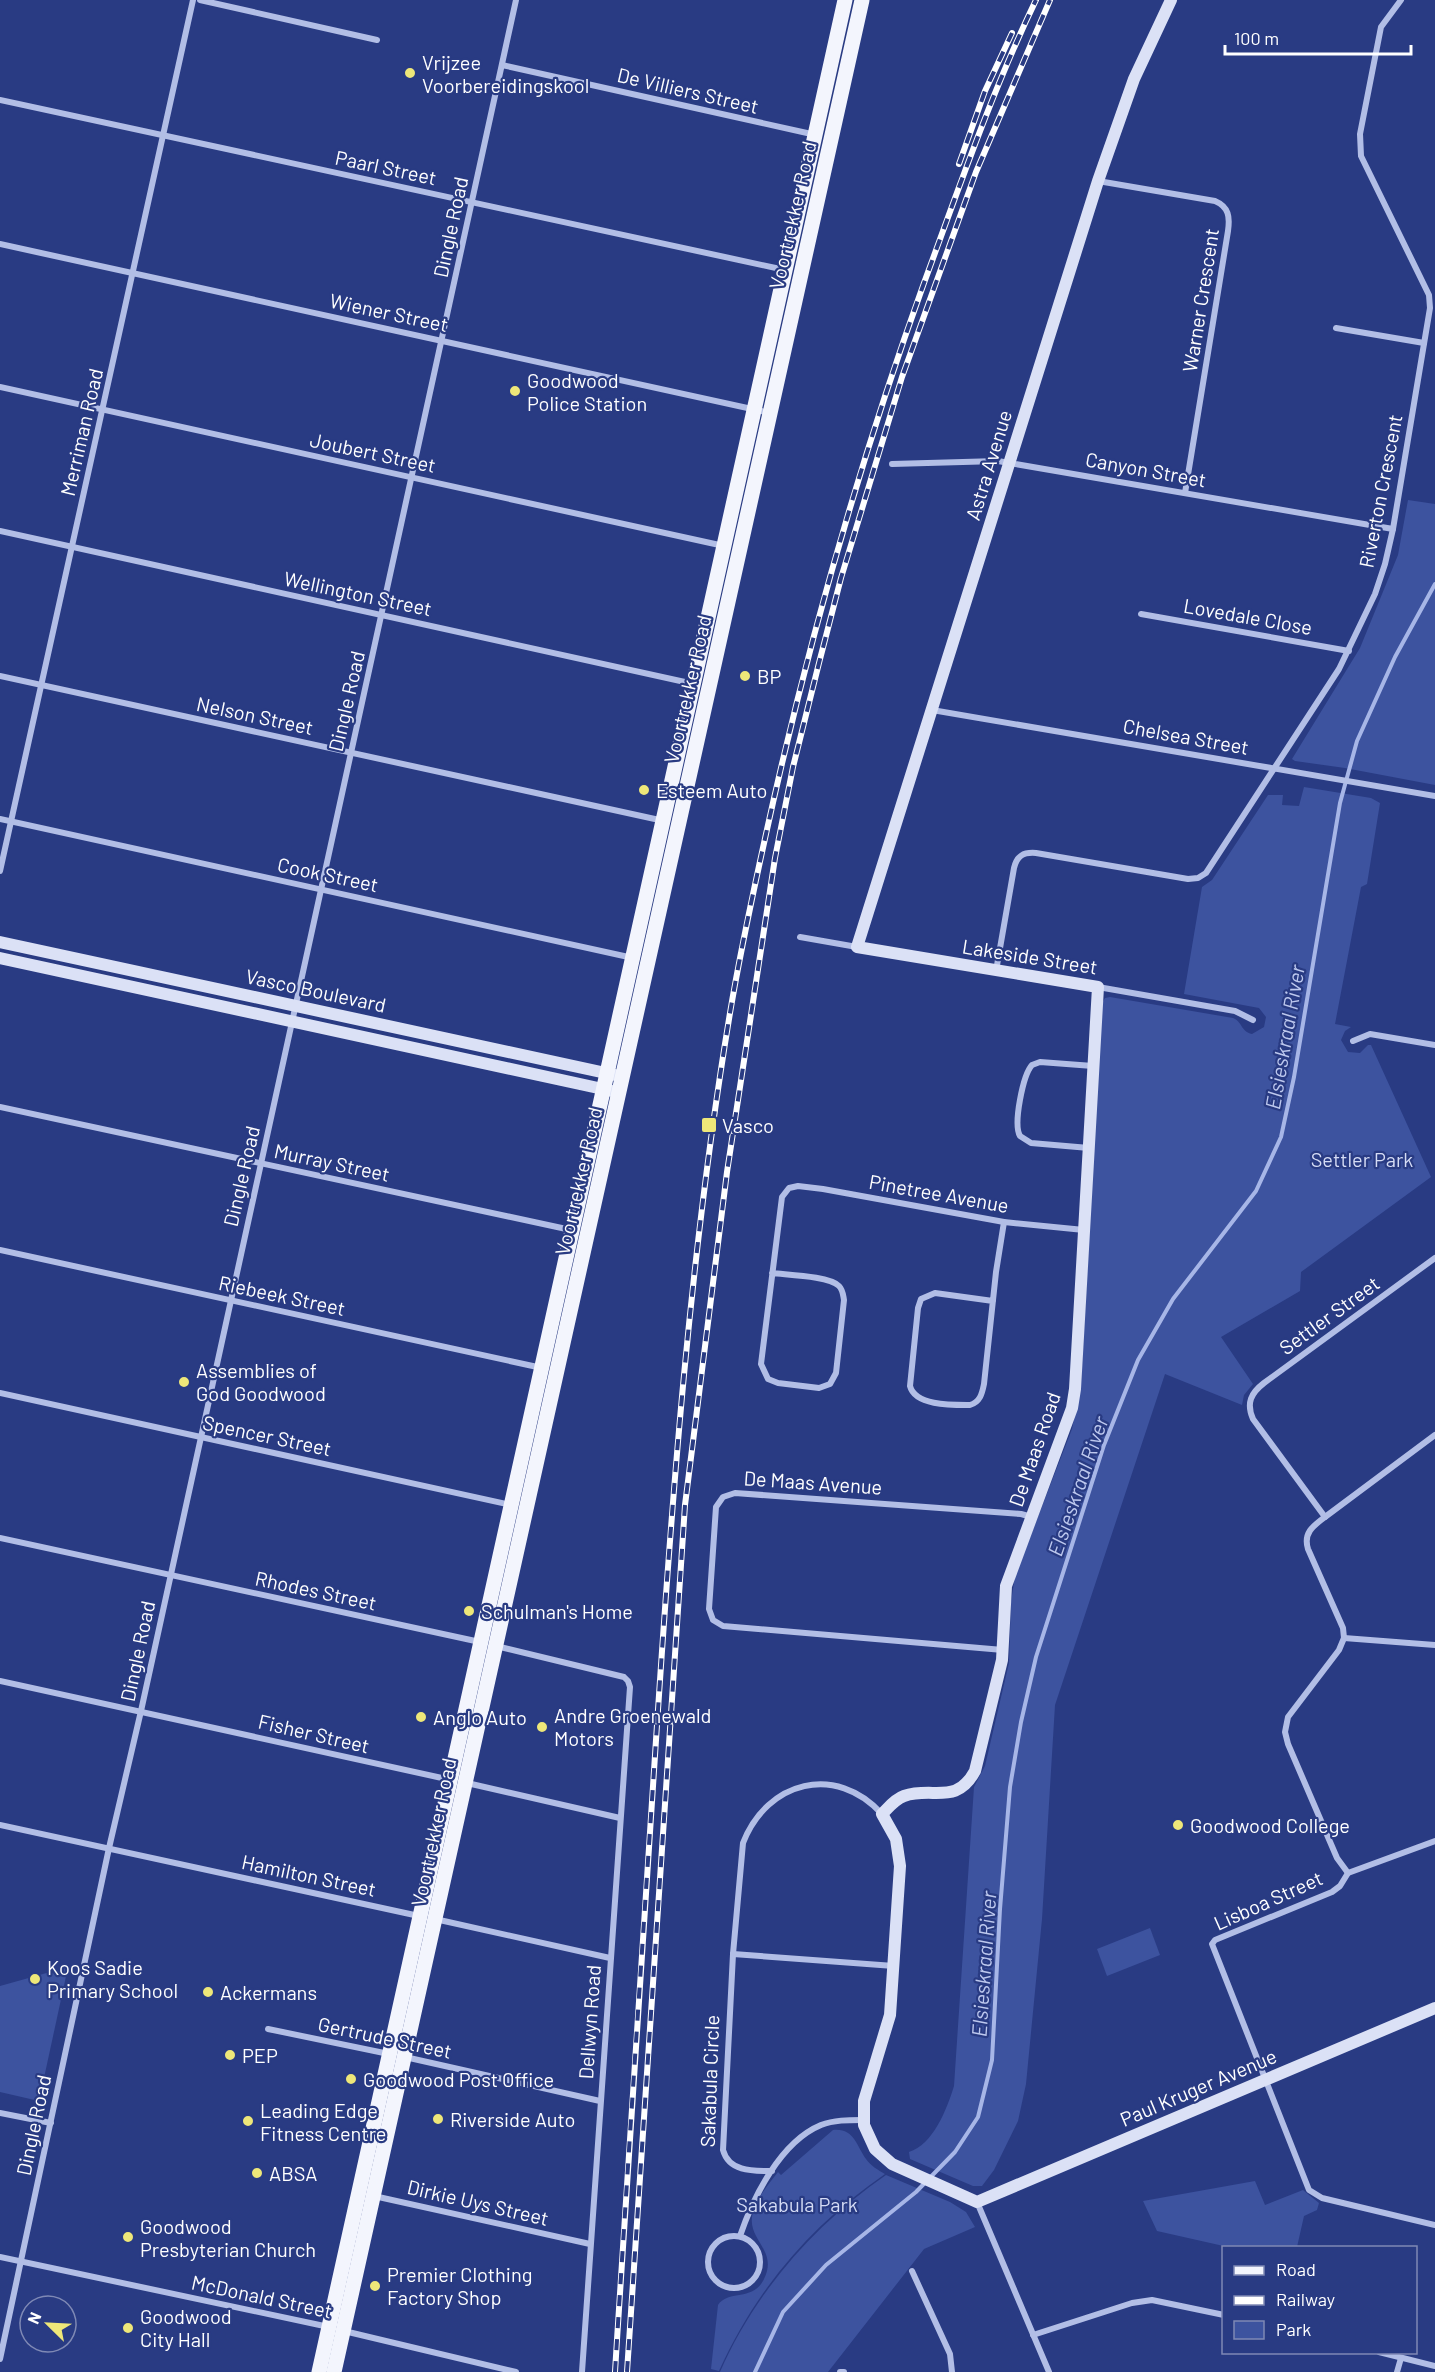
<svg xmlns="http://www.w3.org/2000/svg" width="1435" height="2372" viewBox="0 0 1435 2372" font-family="Barlow,sans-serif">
	<rect width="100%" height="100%" fill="#293b83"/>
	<g fill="#3d539f">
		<polygon points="1408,500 1435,504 1435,785 1345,768 1295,761 1292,759 1360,648 1398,555"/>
		<path d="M1304 787 1371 798 1380 803 1367 884 1361 887 1335 1024 1351 1027 1345 1031 1341 1040 1348 1052 1360 1053 1368 1045H1371L1431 1177 1301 1272 1300 1291 1221 1337 1253 1384 1244 1395 1242 1405 1165 1374 1055 1705 1042 1919 1026 2084 1018 2121 994 2170 982 2186H973L910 2159 909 2152C933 2145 947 2109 954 2086L974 1787 985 1766 1009 1663 1011 1602 1015 1576 1072 1429 1081 1384 1102 1003 1105 998 1110 997 1233 1018C1242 1021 1241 1032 1252 1034L1264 1027 1266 1017 1259 1008 1184 994 1202 887 1212 880 1268 795H1283L1282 805 1299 806Z"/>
		<polygon points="1150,1928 1160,1955 1107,1976 1097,1949"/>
		<polygon points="68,1967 39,2101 0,2092 0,1986"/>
		<path d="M833 2130C854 2128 856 2145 866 2159 871 2166 878 2170 885 2174 811 2225 756 2289 719 2371L711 2369 718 2305C729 2289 753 2302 764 2279 778 2251 749 2241 752 2217 754 2201 768 2185 778 2172L781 2175Z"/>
		<path d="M886 2175 950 2202 966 2212 975 2227 924 2249 828 2372H720C755 2292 814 2225 886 2175Z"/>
		<polygon points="1255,2181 1265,2205 1303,2190 1319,2203 1317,2210 1304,2216 1297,2247 1228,2247 1157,2231 1143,2201"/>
	</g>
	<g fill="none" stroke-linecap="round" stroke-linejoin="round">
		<polyline stroke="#a7b6e7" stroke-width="4" points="755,2372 783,2312 826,2265 916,2192 955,2152 978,2117 992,2060 1000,1909 1010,1787 1021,1722 1036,1657 1104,1445 1138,1360 1173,1299 1256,1191 1281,1137 1294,1077 1340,803 1357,741 1395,657 1435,584"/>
		<g stroke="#b2bee6" stroke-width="6">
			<polyline points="200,0 377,40"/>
			<polyline points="502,65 816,135"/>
			<polyline points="0,100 785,270"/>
			<path d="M1098 181 1215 201C1229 207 1230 217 1228 231L1185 493"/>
			<polyline points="0,244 770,413"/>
			<polyline points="1336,328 1424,343"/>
			<polyline points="0,387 724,546"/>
			<polyline points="892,464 998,461 1393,529"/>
			<polyline points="0,531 694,684"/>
			<polyline points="1141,614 1349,651"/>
			<polyline points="0,676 664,821"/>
			<polyline points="932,710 1435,796"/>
			<polyline points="0,819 633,958"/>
			<polyline points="0,871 193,0"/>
			<polyline points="800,937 857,947"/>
			<path d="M996 971 1014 868C1017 856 1023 852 1036 853L1188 879 1198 878 1206 873 1339 669 1375 594 1385 564 1393 529 1430 308 1429 295 1361 156 1360 134 1381 27 1401 0"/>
			<polyline points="1098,987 1235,1011 1253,1020"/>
			<polyline points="1353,1041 1370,1034 1435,1045"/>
			<polyline points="0,1107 571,1230"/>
			<path d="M1089 1148 1031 1143 1020 1136C1013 1124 1023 1075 1032 1065L1040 1062 1093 1066"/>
			<polyline points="0,1250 542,1368"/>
			<path d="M772 1273C788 1275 829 1276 839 1286 843 1290 843 1295 844 1300L836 1373 830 1384 819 1388 778 1383 768 1379 761 1364 782 1197 789 1188 798 1186 823 1189 1004 1222 1084 1230"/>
			<path d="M993 1301 935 1293 921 1299 918 1308 910 1386C915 1406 953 1405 970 1405 980 1402 982 1394 984 1384L996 1272 1004 1222"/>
			<polyline points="0,1393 511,1505"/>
			<path d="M1325 1517 1253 1419C1246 1403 1251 1393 1264 1383L1435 1258"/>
			<polyline points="0,1538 480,1642"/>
			<polyline points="1344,1638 1435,1645"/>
			<polyline points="496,1646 624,1677 628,1681 630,1687 582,2372"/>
			<polyline points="1003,1650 723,1626 713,1620 709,1609 716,1507 723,1497 735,1493 1021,1514 1032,1517"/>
			<polyline points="0,1681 451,1780"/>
			<polyline points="467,1783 620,1818"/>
			<polyline points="0,1825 419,1916"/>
			<polyline points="1435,1841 1348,1873 1340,1886 1332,1892 1215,1940 1212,1944 1309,2190 1322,2198 1435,2225"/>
			<path d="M1348 1873 1337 1858 1288 1744 1285 1732 1288 1717 1339 1650 1344 1638 1343 1628 1308 1549C1303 1533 1313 1526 1325 1517L1435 1435"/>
			<polyline points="435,1919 610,1958"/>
			<polyline points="733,1954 894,1966"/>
			<polyline points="268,2029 389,2054"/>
			<polyline points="405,2057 600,2101"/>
			<polyline points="0,2113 51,2123"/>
			<path d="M772 2171C753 2171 729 2172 723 2150L733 1954 743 1843C767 1781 836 1763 882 1814"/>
			<polyline points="374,2196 590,2244"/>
			<polyline points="977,2202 1049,2372"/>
			<circle cx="734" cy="2262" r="26"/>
			<path d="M740 2236C753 2198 780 2142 821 2125 834 2120 848 2120 862 2120"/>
			<polyline points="0,2257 329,2327"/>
			<polyline points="912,2271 950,2354 952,2372"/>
			<polyline points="344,2331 516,2372"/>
			<polyline points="1033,2335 1132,2303 1152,2300 1224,2315"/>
			<polyline points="1379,2352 1435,2366"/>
			<polyline points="0,2359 109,1848 141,1711 516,0"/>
			<polyline points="840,2372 844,2372"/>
			<polyline points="1397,2372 1401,2358"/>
		</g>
		<g stroke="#dbe1f6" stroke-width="12">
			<path d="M1171 0 1134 79 1098 181 857 947 1098 987 1075 1389 1072 1408 1006 1586 1002 1660 975 1771C956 1806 933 1786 904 1796 895 1799 888 1808 882 1814L896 1839 900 1866 890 2015 864 2101V2125L875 2149 892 2164 977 2202 1435 2008"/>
			<polyline points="0,942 615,1075"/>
			<polyline points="0,958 612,1091"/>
		</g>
		<g stroke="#f3f5fd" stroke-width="15">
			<polyline points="319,2372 845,0"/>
			<polyline points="334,2372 862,0"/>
		</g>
		<defs>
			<g id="rail">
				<polyline points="959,164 985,91 1012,33"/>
				<path d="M615 2372C628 2161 642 1950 656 1740 672 1496 690 1253 730 1013 740 953 753 893 766 834 807 647 859 463 924 283 959 188 992 91 1036 0"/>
				<polyline points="627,2372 685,1505 727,1172 775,858 793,767 819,663 841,578 902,377 976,172 1050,0"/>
			</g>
		</defs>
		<use href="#rail" stroke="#fff" stroke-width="6"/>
		<use href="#rail" stroke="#293b83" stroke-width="4" stroke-dasharray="11" stroke-linecap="butt"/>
	</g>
	<g fill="#eee779" stroke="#293b83" stroke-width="2">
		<circle cx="410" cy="73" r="6"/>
		<circle cx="515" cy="391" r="6"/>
		<circle cx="745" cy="676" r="6"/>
		<circle cx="644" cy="790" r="6"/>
		<rect x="701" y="1117" width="16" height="16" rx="3"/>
		<circle cx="184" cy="1382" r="6"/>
		<circle cx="469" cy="1611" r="6"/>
		<circle cx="421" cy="1717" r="6"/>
		<circle cx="542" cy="1727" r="6"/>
		<circle cx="1178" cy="1825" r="6"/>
		<circle cx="35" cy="1979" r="6"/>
		<circle cx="208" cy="1992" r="6"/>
		<circle cx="230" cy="2055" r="6"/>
		<circle cx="351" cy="2079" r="6"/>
		<circle cx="438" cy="2119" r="6"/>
		<circle cx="248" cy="2121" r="6"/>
		<circle cx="257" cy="2173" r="6"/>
		<circle cx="128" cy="2237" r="6"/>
		<circle cx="375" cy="2286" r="6"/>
		<circle cx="128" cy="2328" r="6"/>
	</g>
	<g text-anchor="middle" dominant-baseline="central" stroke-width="4.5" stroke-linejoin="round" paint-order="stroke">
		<g font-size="20" fill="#fff" stroke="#293b83" text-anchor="start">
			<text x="422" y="62">Vrijzee<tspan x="422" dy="23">Voorbereidingskool</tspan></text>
			<text x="527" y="380">Goodwood<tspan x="527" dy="23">Police Station</tspan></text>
			<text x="757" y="676">BP</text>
			<text x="656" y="790">Esteem Auto</text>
			<text x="722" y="1125">Vasco</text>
			<text x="196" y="1370">Assemblies of<tspan x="196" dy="23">God Goodwood</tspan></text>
			<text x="481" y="1611">Schulman's Home</text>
			<text x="554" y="1715">Andre Groenewald<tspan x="554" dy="23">Motors</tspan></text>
			<text x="433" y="1717">Anglo Auto</text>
			<text x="1190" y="1825">Goodwood College</text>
			<text x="47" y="1967">Koos Sadie<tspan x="47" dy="23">Primary School</tspan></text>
			<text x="220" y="1992">Ackermans</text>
			<text x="242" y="2055">PEP</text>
			<text x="363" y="2079">Goodwood Post Office</text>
			<text x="260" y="2110">Leading Edge<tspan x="260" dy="23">Fitness Centre</tspan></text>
			<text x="450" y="2119">Riverside Auto</text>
			<text x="269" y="2173">ABSA</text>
			<text x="140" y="2226">Goodwood<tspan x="140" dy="23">Presbyterian Church</tspan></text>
			<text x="387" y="2274">Premier Clothing<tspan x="387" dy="23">Factory Shop</tspan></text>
			<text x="140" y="2316">Goodwood<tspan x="140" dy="23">City Hall</tspan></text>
		</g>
		<g font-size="20" fill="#fff" stroke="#293b83">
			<text transform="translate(688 90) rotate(13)">De Villiers Street</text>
			<text transform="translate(386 167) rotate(12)">Paarl Street</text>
			<text transform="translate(792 215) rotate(-77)">Voortrekker Road</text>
			<text transform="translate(450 227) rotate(-78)">Dingle Road</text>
			<text transform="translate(1200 300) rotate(-81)">Warner Crescent</text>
			<text transform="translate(389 312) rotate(12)">Wiener Street</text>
			<text transform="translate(81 432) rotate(-77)">Merriman Road</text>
			<text transform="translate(373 452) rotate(12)">Joubert Street</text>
			<text transform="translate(988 465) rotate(-73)">Astra Avenue</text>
			<text transform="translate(1146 469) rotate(10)">Canyon Street</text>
			<text transform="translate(1380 491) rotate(-79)">Riverton Crescent</text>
			<text transform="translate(358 593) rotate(12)">Wellington Street</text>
			<text transform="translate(1248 616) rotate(10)">Lovedale Close</text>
			<text transform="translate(687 689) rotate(-77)">Voortrekker Road</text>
			<text transform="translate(346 701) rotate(-77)">Dingle Road</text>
			<text transform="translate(255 715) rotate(12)">Nelson Street</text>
			<text transform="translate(1186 736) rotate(10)">Chelsea Street</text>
			<text transform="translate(328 874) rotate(12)">Cook Street</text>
			<text transform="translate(1030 956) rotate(9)">Lakeside Street</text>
			<text transform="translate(316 990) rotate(12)">Vasco Boulevard</text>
			<text transform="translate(332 1162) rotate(12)">Murray Street</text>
			<text transform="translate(241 1176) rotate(-77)">Dingle Road</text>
			<text transform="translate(578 1181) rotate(-77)">Voortrekker Road</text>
			<text transform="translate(939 1193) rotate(10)">Pinetree Avenue</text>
			<text transform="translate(282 1295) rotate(12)">Riebeek Street</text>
			<text transform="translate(1329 1315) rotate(-36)">Settler Street</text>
			<text transform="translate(267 1435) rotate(12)">Spencer Street</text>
			<text transform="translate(1034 1449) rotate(-71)">De Maas Road</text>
			<text transform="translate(813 1482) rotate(4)">De Maas Avenue</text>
			<text transform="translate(316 1590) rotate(12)">Rhodes Street</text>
			<text transform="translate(137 1651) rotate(-78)">Dingle Road</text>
			<text transform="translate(314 1733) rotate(13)">Fisher Street</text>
			<text transform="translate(433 1832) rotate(-78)">Voortrekker Road</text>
			<text transform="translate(309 1875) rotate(12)">Hamilton Street</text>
			<text transform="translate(1268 1900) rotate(-24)">Lisboa Street</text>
			<text transform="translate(589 2022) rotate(-86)">Dellwyn Road</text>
			<text transform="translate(385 2037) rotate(12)">Gertrude Street</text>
			<text transform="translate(709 2081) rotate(-88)">Sakabula Circle</text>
			<text transform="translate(1198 2087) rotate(-23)">Paul Kruger Avenue</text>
			<text transform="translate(33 2125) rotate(-78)">Dingle Road</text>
			<text transform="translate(478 2202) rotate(13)">Dirkie Uys Street</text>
			<text transform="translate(262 2296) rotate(12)">McDonald Street</text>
		</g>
		<g font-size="20" fill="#d5dcf5" stroke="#293b83">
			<text x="1362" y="1159">Settler Park</text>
			<text x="797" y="2204">Sakabula Park</text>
		</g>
		<g font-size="21" font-style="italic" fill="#bdc8ee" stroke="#293b83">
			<text transform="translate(1284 1037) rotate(-80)">Elsieskraal River</text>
			<text transform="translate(1077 1486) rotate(-71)">Elsieskraal River</text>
			<text transform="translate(983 1964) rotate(-86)">Elsieskraal River</text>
		</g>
	</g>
	<rect x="1222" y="2246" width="195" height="108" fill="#293b83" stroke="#7f89b5" stroke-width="1.5"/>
	<rect x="1234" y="2266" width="30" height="9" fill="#f3f5fd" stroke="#7f89b5" stroke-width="1.5"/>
	<text x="1276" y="2276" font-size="18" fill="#ffffff">Road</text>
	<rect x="1234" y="2296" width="30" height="9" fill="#ffffff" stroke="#7f89b5" stroke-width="1.5"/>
	<text x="1276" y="2306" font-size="18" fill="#ffffff">Railway</text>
	<rect x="1234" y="2321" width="30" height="18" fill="#3d539f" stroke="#7f89b5" stroke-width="1.5"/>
	<text x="1276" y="2336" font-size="18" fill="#ffffff">Park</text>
	<g transform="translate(48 2324) rotate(294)"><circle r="28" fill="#293b83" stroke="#7f89b5" stroke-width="1.5"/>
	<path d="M0-4.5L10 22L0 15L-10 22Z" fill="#eee779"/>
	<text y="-9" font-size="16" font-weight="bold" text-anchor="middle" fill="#ffffff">N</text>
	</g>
	<path d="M1225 45v9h186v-9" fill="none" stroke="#ffffff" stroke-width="3"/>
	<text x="1234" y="45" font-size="18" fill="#ffffff" stroke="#293b83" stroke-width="4.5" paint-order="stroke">100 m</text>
</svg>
